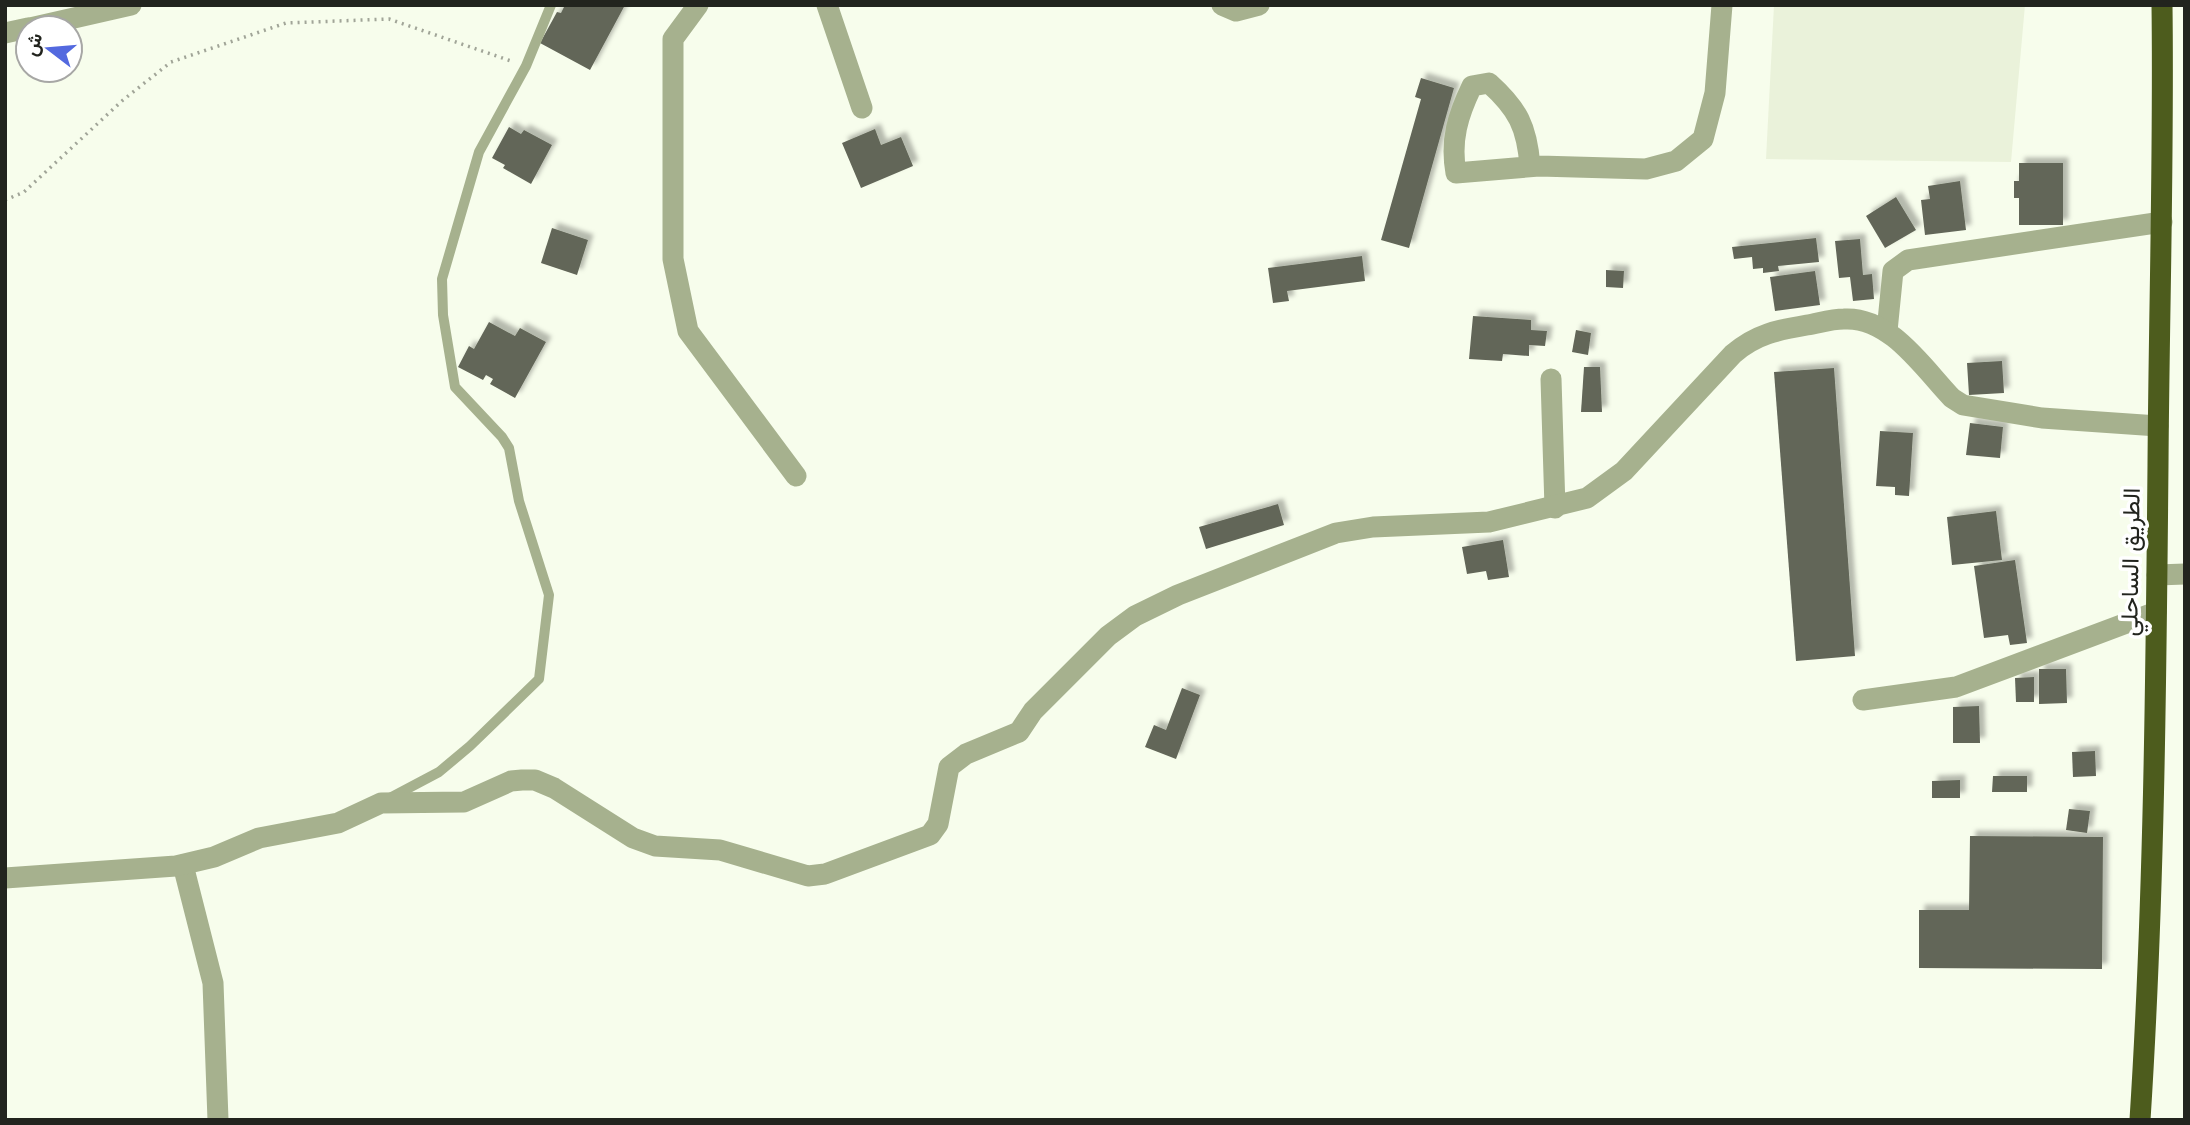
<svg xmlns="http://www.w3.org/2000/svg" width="2190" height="1125" viewBox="0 0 2190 1125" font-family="'PT Sans',Vazirmatn,sans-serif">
	<defs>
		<filter id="shadow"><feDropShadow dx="5.5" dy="-5.5" stdDeviation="2" flood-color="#0004"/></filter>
	</defs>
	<rect width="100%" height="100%" fill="#f7fdec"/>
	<polygon fill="#eaf2da" points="1774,5 2025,5 2011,162 1766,159"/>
	<g fill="#626658" filter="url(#shadow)">
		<polygon points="565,5 625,5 590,70 540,43 557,12 561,13"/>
		<polygon points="1421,78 1454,88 1409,248 1381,240 1421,99 1415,97"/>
		<polygon points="509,127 521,134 524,130 552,145 531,184 503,168 505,165 492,158"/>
		<polygon points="875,129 881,145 901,137 913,166 861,188 842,143"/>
		<polygon points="2019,163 2063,163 2063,225 2019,225 2019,198 2014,198 2014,181 2019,181"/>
		<polygon points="1960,181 1966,230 1925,235 1921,200 1930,199 1928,186"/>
		<polygon points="1896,197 1916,230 1885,248 1866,216"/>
		<polygon points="552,228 588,240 577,275 541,263"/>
		<polygon points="1816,238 1819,262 1778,266 1779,271 1763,273 1763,268 1753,269 1752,257 1734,259 1732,247"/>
		<polygon points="1860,239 1863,275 1872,274 1874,299 1853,301 1850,277 1839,278 1835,241"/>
		<polygon points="1362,256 1365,281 1287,291 1289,301 1273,303 1268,268"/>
		<polygon points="1606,270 1624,271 1623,288 1606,287"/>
		<polygon points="1815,271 1820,305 1775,311 1770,277"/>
		<polygon points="1473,316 1531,320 1531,330 1547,331 1545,346 1529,345 1529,356 1503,354 1502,361 1469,359"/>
		<polygon points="489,322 515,336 520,328 546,342 515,398 490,384 493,379 486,375 483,380 458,367 469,346 474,349"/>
		<polygon points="1576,330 1591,333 1588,355 1572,352"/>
		<polygon points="2002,361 2004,393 1969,395 1967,363"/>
		<polygon points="1584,367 1600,367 1602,412 1581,412"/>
		<polygon points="1834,368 1855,656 1796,661 1774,372"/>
		<polygon points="1970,423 2003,427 2000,458 1966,455"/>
		<polygon points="1880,431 1913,433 1909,496 1895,495 1895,487 1876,486"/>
		<polygon points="1278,504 1284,525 1206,549 1199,527"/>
		<polygon points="1996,511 2002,560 1952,565 1947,517"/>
		<polygon points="1503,540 1509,577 1488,580 1486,571 1467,574 1462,547"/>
		<polygon points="2015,560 2027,643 2010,645 2008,635 1984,638 1974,566"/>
		<polygon points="2039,669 2066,669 2067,703 2039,704"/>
		<polygon points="2034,677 2034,702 2016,702 2015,678"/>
		<polygon points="1182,688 1200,695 1176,759 1145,747 1154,725 1166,730"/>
		<polygon points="1979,706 1980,743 1953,743 1953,707"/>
		<polygon points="2095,751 2096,776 2073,777 2072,752"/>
		<polygon points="1993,776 2027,776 2027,792 1992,792"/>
		<polygon points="1960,780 1960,798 1932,798 1932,781"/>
		<polygon points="2069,809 2090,811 2087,833 2066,830"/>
		<polygon points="1970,836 2103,837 2102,969 1919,968 1919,910 1969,910"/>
	</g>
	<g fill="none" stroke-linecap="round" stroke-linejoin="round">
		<polyline stroke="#a1a598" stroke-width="3.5" stroke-dasharray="2 5" stroke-linecap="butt" points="5,200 24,192 123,100 171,62 286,23 389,19 514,62"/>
		<polyline stroke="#a6b18e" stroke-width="10" points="388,799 439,772 470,746 539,679 549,595 519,501 509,448 502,437 455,387 443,315 442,279 479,152 526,66 551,5"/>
		<g stroke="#a6b18e" stroke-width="21">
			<polyline points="698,5 673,39 673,259 688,331 796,476"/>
			<polyline points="827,5 862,108"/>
			<polyline points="1222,5 1236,11 1259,5"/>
			<polyline points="30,28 131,5"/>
			<polyline points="5,33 28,28"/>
			<path d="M1539 166H1530C1527 127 1518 109 1489 83L1472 86C1458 115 1450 140 1456 173L1539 166 1646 169 1676 161 1703 139 1715 93 1722 5"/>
			<polyline points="1887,331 1893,271 1908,260 2162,222"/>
			<polyline points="1551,379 1555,508"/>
			<polyline points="2157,575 2185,574"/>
			<polyline points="1863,700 1956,687 2156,612"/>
			<polyline points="183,865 213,983 218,1120"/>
			<path d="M5 878 176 866 214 857 259 838 338 823 381 803 464 802 511 781 522 780H535L554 788 633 838 655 846 720 850 808 876 825 874 930 835 938 824 949 767 966 754 1019 732 1033 711 1108 636 1135 616 1178 595 1336 533 1373 527 1489 522 1587 498 1624 471 1733 354C1756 334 1778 330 1807 325 1819 323 1831 319 1844 319 1890 316 1924 369 1952 398L1963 405 2042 418 2158 426"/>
		</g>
		<path stroke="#4d5c1d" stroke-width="21" d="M2140 1120C2154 902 2156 683 2158 465 2159 311 2164 158 2162 5"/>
	</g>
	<g text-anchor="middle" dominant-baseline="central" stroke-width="7" stroke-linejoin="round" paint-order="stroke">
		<g font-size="24" fill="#22241e" stroke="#fff">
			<text transform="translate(2130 562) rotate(-89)">الطريق الساحلي</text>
		</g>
	</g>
	<rect width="2190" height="1125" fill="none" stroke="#22241e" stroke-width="14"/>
	<g transform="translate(49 49) rotate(286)"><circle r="33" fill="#ffffff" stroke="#a7a7a5" stroke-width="2"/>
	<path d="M0-5L12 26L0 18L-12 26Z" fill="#5369df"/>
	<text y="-10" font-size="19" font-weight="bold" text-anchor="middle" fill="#22241e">ش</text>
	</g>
</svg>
